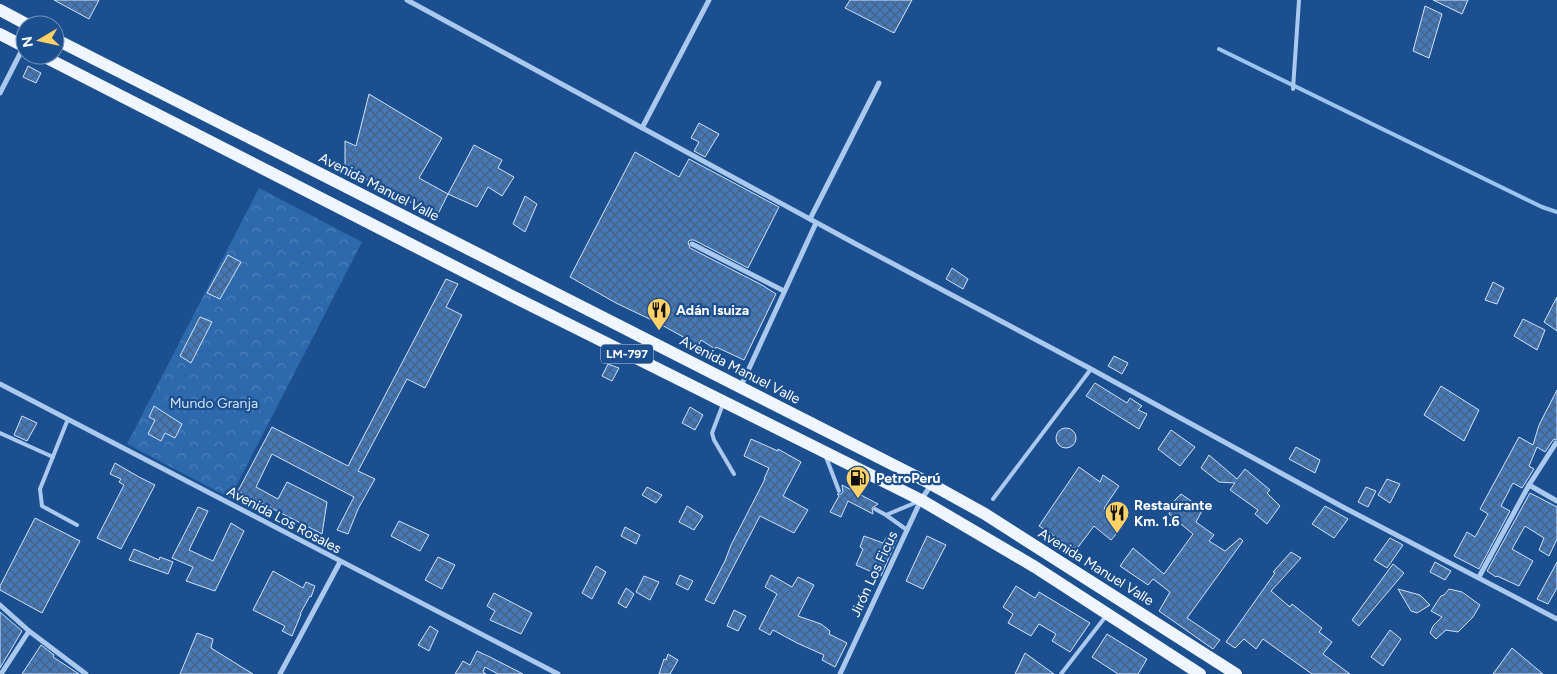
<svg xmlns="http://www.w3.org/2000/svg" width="1557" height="674" viewBox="0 0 1557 674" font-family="Figtree,sans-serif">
	<defs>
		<pattern id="park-crowns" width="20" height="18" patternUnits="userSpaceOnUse" patternTransform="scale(1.25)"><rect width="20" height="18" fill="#2e69ad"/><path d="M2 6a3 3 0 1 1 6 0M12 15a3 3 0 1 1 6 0" fill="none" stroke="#4d80b9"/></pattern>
		<pattern id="building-cross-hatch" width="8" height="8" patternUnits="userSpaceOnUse" patternTransform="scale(1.25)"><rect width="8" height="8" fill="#4478b7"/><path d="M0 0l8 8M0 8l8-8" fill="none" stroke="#486282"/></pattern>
	</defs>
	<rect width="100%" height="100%" fill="#1b4f8f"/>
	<polygon fill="url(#park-crowns)" points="259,188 362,242 230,498 127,444"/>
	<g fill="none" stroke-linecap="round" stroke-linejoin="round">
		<polyline stroke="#9cc4f0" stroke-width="4" points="1219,49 1542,207 1557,212"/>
	</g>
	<g fill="url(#building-cross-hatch)" stroke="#cfe3fa">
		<polygon points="54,0 99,0 89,19"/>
		<polygon points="850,0 912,0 894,33 845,8"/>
		<polygon points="1433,0 1468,0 1462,14"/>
		<polygon points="1425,6 1442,14 1429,58 1413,51"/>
		<polygon points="28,66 41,73 36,83 23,77"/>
		<polygon points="369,94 442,138 419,178 448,194 437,216 345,168 345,141 356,146"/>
		<polygon points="699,123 719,134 705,157 694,151 699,142 691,138"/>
		<polygon points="474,145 502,160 498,168 514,177 502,196 488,187 477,207 448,194"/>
		<polygon points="635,152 679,177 689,159 779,207 748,268 694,240 690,240 688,242 690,248 762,285 776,294 744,360 716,347 715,349 701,340 698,346 684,339 685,338 660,324 616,303 570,277"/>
		<polygon points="525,196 537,204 525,232 513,224"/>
		<polygon points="228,255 241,262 220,299 207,293"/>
		<polygon points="952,268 968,279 963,289 946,279"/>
		<polygon points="446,279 458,284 446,307 462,315 425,388 407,379 358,471 375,479 358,509 348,534 337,530 354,497 272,454 256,487 278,499 287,482 327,502 322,534 238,491 272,427 348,466"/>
		<polygon points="1493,282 1504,288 1497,304 1485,300"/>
		<polygon points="1557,297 1557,331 1544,322"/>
		<polygon points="200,317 212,322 191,363 180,356"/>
		<polygon points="1523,319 1545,330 1537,350 1514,336"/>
		<polygon points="1114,356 1128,363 1122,374 1108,366"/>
		<polygon points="608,364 619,368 612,381 602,376"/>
		<polygon points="1095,383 1127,403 1130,398 1142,406 1138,410 1147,414 1139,429 1086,396"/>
		<polygon points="1441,386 1479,410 1464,441 1424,415"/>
		<polygon points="1557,390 1557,439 1553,440 1545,452 1537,447 1529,466 1534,469 1522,488 1513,483 1501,506 1510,511 1479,569 1454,556 1467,532 1475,537 1488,514 1480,509 1519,437 1533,445 1539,425"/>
		<polygon points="154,406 182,424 175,438 165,433 161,441 148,434 155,420 149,417"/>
		<polygon points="690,407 703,415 695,430 682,423"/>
		<polygon points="22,416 37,423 27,441 14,435"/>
		<circle cx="1066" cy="438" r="10"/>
		<polygon points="1171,430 1195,447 1180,466 1158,449"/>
		<polygon points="751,439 778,451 778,449 801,462 783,496 808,510 794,533 760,516 714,604 705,600 725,561 731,545 765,479 764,479 769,468 744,456"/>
		<polygon points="1296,447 1320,460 1315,473 1289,459"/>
		<polygon points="1209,455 1237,479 1245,469 1270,490 1267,493 1280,506 1267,524 1255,514 1258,510 1230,490 1235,483 1219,482 1201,468"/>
		<polygon points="115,463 139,477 155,485 121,549 97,538 124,485 119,482 121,479 110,474"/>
		<polygon points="1079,467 1100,482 1103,475 1119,486 1104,508 1123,526 1111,540 1094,526 1076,550 1039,526"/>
		<polygon points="1387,479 1400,484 1390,503 1378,495"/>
		<polygon points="842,485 878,504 872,508 873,514 848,501 841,517 830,512 839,496 837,494 841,494 843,492"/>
		<polygon points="647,487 662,495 656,503 642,495"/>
		<polygon points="1366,487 1376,491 1368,507 1358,502"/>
		<polygon points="1530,493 1557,507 1557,539 1549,556 1539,550 1544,538 1525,526 1512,549 1533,561 1519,586 1497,576 1496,577 1487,571"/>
		<polygon points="1181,494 1203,509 1196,522 1214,535 1209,541 1225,551 1240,538 1243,541 1187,618 1220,640 1213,649 1159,611 1170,592 1153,579 1148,585 1120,566 1133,548 1164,574 1193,534 1169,514 1172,503"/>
		<polygon points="687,506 703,516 694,530 679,522"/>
		<polygon points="1325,506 1348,519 1334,538 1312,524"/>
		<polygon points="198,507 208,511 189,550 213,561 231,523 244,531 215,591 186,581 193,567 172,558"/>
		<polygon points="35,518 80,541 42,613 0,590 0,586"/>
		<polygon points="399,521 429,535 420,551 391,536"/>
		<polygon points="625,527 640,535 636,544 621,536"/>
		<polygon points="864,536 883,543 887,536 897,539 881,576 856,565 863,549 860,547"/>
		<polygon points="927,536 946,545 923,589 906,581"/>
		<polygon points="1390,538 1403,545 1387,568 1374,560"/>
		<polygon points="134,549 159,560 160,557 173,562 168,574 129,560"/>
		<polygon points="1291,552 1301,558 1271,591 1290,607 1292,604 1322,628 1319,632 1332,642 1323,654 1350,674 1312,674 1263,639 1256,649 1244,639 1235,648 1226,642 1275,573 1273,572"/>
		<polygon points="438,557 455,565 442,589 425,580"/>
		<polygon points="1435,562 1451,571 1445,580 1430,572"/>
		<polygon points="1557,562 1557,588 1548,604 1537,599"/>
		<polygon points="1393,564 1404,573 1359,626 1352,620"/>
		<polygon points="596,566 606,572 592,599 582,593"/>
		<polygon points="273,571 303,588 306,582 315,586 311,597 310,596 300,614 301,614 292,636 282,631 285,626 253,610"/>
		<polygon points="680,575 693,581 688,590 676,584"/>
		<polygon points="771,575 792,587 798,577 814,585 798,616 821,624 830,631 829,634 847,643 835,667 822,660 824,655 797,643 773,630 770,635 759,629 777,594 765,587"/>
		<polygon points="644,576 659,582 650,600 636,592"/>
		<polygon points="1016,586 1035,598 1039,592 1090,623 1070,652 1052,641 1056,634 1039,624 1031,636 1008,623 1013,614 1003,607"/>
		<polygon points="626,588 634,594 626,608 618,603"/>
		<polygon points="1398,589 1420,595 1430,605 1417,613 1411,611"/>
		<polygon points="1449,589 1462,592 1480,605 1473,617 1458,632 1446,630 1436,639 1430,633 1433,626 1442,617 1431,611 1441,596 1444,595"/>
		<polygon points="494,593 532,613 521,634 490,620 495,611 487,606"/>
		<polygon points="734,610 746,616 738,631 727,626"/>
		<polygon points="0,612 22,631 0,668"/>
		<polygon points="430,626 438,631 429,651 418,645"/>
		<polygon points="1390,630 1401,639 1383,666 1371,657"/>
		<polygon points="197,633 213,639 211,648 253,674 180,674"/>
		<polygon points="1107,634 1147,659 1138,674 1118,674 1092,657"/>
		<polygon points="41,645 54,655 53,657 79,674 22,674"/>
		<polygon points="1512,648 1543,674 1493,674"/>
		<polygon points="477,651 490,657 523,674 498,674 485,667 483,672 486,674 455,674 463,661 470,665"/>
		<polygon points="1025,653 1054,674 1015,674"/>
		<polygon points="668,654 678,660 670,674 659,674 664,659 666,660"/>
	</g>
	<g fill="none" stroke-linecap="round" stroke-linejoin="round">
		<g stroke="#a9c9ee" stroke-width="4">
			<polyline points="1293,89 1299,0"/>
			<polyline points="723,404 712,433 714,440 734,474"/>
			<polyline points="68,419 40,489 42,506 77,525"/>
			<polyline points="0,433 53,457"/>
			<polyline points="826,457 839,491"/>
			<polyline points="993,499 1091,369"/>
			<polyline points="875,509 886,515 917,502"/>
			<polyline points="886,515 907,530"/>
			<polyline points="1061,674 1106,616"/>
		</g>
		<g stroke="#a9c9ee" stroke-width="5">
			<polyline points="407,0 854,243 1091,369 1341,506 1557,619"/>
			<polyline points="0,93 24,46"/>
			<polyline points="642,128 709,0"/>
			<polyline points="810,219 879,83"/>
			<polyline points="692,244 784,291"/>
			<polyline points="0,384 558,674"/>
			<polyline points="741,386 816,223"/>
			<polyline points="1529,485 1557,501"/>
			<polyline points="1479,577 1529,485 1556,443"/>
			<polyline points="0,605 29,631 86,674"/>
			<polyline points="1,674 29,631"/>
			<polyline points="280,674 340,562"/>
			<polyline points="840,674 921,500 931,485"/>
		</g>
		<g stroke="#f0f6ff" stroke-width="12">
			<polyline points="0,10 28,25"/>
			<polyline points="0,34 25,47"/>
			<polyline points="55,39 931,484 985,514 1236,674"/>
			<polyline points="41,55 508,294 921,500 1035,567 1200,674"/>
		</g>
	</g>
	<defs>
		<symbol id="restaurant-pin" viewBox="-11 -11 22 30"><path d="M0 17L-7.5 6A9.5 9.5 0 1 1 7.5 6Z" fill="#ffd166" stroke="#1b4f8f"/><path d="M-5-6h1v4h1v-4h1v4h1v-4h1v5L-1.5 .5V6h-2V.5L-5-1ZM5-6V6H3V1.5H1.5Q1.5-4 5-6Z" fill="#111"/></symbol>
		<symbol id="fuel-pin" viewBox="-11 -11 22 30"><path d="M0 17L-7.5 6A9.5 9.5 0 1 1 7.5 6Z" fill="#ffd166" stroke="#1b4f8f"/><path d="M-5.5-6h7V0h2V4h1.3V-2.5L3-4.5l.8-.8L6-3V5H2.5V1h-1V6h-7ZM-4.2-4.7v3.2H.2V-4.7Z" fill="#111"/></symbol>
	</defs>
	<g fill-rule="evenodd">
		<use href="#restaurant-pin" x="645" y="296" width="28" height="38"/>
		<use href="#fuel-pin" x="844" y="464" width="28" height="38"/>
		<use href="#restaurant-pin" x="1103" y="499" width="28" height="38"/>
	</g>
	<g text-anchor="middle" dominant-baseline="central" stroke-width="4.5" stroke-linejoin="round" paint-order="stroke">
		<rect fill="#1b4f8f" stroke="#bbcadd" stroke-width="1" x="601" y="344.5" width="52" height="19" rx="4"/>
		<g font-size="12" font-weight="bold" fill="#fff">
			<text x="627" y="354">LM-797</text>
		</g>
		<g font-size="14" fill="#fff" stroke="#1b4f8f">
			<text transform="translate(379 187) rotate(27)">Avenida Manuel Valle</text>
			<text transform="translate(740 370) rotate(27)">Avenida Manuel Valle</text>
			<text transform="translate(284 520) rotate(28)">Avenida Los Rosales</text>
			<text transform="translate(1096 567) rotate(32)">Avenida Manuel Valle</text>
			<text transform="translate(874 574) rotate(-65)">Jirón Los Ficus</text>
		</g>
		<g font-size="14" font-weight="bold" fill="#fff" stroke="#1b4f8f" text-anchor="start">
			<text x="676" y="310">Adán Isuiza</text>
			<text x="876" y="478">PetroPerú</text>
			<text x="1134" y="505">Restaurante<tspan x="1134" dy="16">Km. 1.6</tspan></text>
		</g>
		<g font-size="14" fill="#cfe3fa" stroke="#1b4f8f">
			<text x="214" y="403">Mundo Granja</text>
		</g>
	</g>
	<g transform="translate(40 40) rotate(261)"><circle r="24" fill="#1b4f8f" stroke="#7695bc"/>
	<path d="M0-4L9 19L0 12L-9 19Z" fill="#ffd166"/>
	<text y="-8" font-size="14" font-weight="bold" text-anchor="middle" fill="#ffffff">N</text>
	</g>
</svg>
